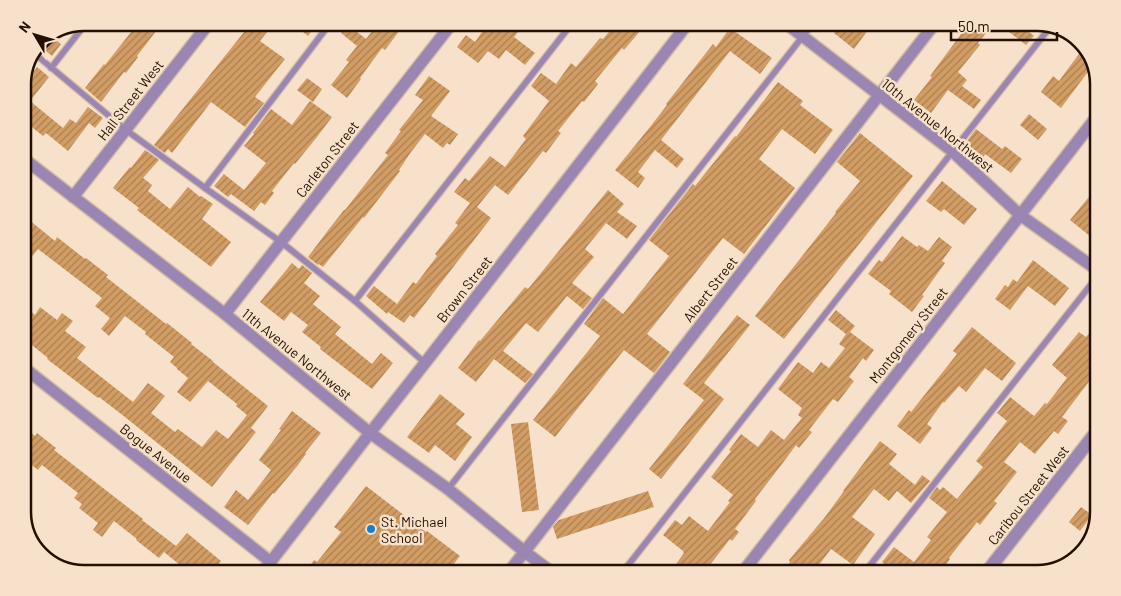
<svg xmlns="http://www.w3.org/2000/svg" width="1121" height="596" viewBox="0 0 1121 596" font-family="Barlow,sans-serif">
	<defs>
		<pattern id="building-hatch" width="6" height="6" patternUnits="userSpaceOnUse" patternTransform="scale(1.25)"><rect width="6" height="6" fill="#d29d64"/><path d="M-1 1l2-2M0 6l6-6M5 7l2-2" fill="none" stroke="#aa7f50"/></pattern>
	</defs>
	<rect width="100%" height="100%" fill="#f7e1cb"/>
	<g fill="url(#building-hatch)">
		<polygon points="139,22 163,22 137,56 138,57 126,73 124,72 101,102 85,88 104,64 105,65"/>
		<polygon points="252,22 275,22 260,41 285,59 255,97 264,103 245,127 211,102 172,153 168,149 165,153 154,145"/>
		<polygon points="291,22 318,22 308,36"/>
		<polygon points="379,22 406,22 385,50 382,48 360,78 361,79 347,98 331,85 349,62 346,60 357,46 341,33 348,25 366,39"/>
		<polygon points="489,22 526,22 514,37 535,53 525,65 506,50 499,59 488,51 478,63 457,47 466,35 475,42"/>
		<polygon points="617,22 642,22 638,28 641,30 624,50 622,48 595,81 598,84 584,102 582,101 558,131 561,133 546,153 543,151 508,195 495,185 477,207 491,218 414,318 410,315 404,323 388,312 387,314 366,296 374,286 397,304 413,282 416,284 437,256 435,254 458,225 455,223 470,203 454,192 465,178 469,181 490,156 505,167 526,139 523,136 549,101 531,86 541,73 556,84 571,63 576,67 600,38 603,39"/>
		<polygon points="842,22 874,22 854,49 834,33"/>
		<polygon points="970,22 995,22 978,43 980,45 958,72 967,80 962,86 981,100 974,109 948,90 931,113 914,100 932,77 930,76"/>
		<polygon points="996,22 1017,22 1034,36 1026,45"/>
		<polygon points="730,28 772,58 760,74 730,51 661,140 684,159 677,168 655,150 638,172 645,178 638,188 615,170 650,127 667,105 666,104 713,44 716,47"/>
		<polygon points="51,36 61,44 52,56 40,46 46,39"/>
		<polygon points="1084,47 1088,50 1093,65 1061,108 1041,92 1053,76 1059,81"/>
		<polygon points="37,67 49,77 30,101 63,128 70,119 76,123 88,107 103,118 95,128 89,123 68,151 46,133 43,136 23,120 23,85"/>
		<polygon points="429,76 450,91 431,116 458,134 450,145 447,143 443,148 425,134 411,152 399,170 400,171 364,218 363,217 323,267 319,264 318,265 308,257 329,229 344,210 345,210 388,155 385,153 401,131 399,130 423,100 415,95"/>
		<polygon points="307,78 322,89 313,102 297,90"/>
		<polygon points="778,82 803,101 800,105 833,130 815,154 782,129 759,159 795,188 744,254 723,238 647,334 670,352 654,373 624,350 555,437 533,420 600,336 584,324 603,298 623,314 669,256 649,240 693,184 695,186 735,136 736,137"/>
		<polygon points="310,101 332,117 317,137 295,164 294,163 272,191 274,193 265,205 261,202 254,211 231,194 228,197 214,186 224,174 244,190 266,163 244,146 254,134 253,133 271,109 292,125"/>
		<polygon points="1029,114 1047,129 1038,140 1020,125"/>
		<polygon points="976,129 1002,149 1005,146 1022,159 1011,173 985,154 983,158 965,144"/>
		<polygon points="860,133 913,176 784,339 755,316 836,213 835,212 860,181 837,162"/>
		<polygon points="145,150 159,160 143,178 152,185 148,191 170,209 188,187 200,197 201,196 213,204 202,219 231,242 211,267 137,210 139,208 113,188 130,167 131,168"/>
		<polygon points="942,181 977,209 964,225 944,209 941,212 926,201"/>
		<polygon points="1097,187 1096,241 1070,220"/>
		<polygon points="608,190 624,204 617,212 637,226 627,239 606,223 585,249 594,257 572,283 592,298 583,309 567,296 538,332 526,323 503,351 533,374 525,383 494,359 476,382 458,368 479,340 480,341 525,287 528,289"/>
		<polygon points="23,215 55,241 57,237 85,259 86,258 108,275 106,277 166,324 167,323 192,343 191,344 213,361 213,362 268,406 251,428 256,432 212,487 125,417 99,397 98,398 47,359 48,358 23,338 23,305 35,315 40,307 57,320 62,313 73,321 65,331 86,347 77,358 133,402 148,383 165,396 151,413 175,432 178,429 202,447 216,430 228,439 247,415 236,406 237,404 208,381 190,402 177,392 188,378 177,369 177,368 170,362 174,357 145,334 146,332 125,316 109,336 101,329 110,318 95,306 102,298 38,249 23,268"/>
		<polygon points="902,236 917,247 919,245 928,251 939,237 952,247 942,261 945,263 922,295 924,296 912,312 889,294 891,291 868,274 879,260 882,262"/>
		<polygon points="1033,260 1069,288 1055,306 1028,286 1010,310 995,299 1005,285 1008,287 1013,279 1017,282"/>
		<polygon points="292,263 299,269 302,265 312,273 304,283 320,296 313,304 341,327 335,334 372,364 381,353 393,363 372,389 320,349 321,347 302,332 308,325 291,312 284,321 260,302"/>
		<polygon points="836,310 855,326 850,332 874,350 866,361 863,358 849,377 854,381 838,402 833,399 809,430 812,432 799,448 796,445 782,464 755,499 756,501 735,529 739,532 732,541 730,539 706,570 704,568 700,574 669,574 684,553 683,552 683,551 663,535 675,520 682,525 689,516 708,531 730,502 728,501 733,495 711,477 731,451 729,450 741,434 758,447 771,430 784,440 802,418 798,415 802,408 778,389 798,362 813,373 821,362 829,368 845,348 839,344 846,334 828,320"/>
		<polygon points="737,315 750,325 704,383 724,399 661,479 649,469 704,400 683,384"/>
		<polygon points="1095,326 1094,375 1062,417 1068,421 1058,434 1054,431 1035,454 1020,442 1004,462 1017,472 994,501 997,503 980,525 977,522 949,558 950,559 939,574 887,574 891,569 882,562 894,547 914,562 931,540 927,537 947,512 929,498 937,487 940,490 943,487 957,499 983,467 976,461 1007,421 997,413 1010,397 1034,416 1045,403 1047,404 1067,378 1052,365 1079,332 1086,337"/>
		<polygon points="972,327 1016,363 1002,381 985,368 966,392 959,386 944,403 943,402 927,424 932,428 920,444 897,426 909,410 911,412 957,354 953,351"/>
		<polygon points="440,394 465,414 456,424 472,437 455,461 435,445 429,453 407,437"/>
		<polygon points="292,411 321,433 305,453 306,454 298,465 274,494 273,493 248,525 224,507 236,490 248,500 271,470 259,460 281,430 279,429"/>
		<polygon points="528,422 539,510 522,512 511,424"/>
		<polygon points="23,426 35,436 37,433 56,448 54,450 143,519 142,520 176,546 187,533 221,561 211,574 191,574 164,552 159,558 136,540 137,539 114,521 102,537 93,530 98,523 79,508 82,504 74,498 78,493 42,465 38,470 23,458"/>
		<polygon points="880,441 897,454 889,464 915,485 922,475 930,481 911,503 897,491 889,501 874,489 852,517 875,534 853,565 831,549 812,574 781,574 790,562 789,560 825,517 844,491 843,491"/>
		<polygon points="366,486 426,532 427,531 460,556 446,574 304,574 314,560 317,562 341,532 334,527"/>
		<polygon points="648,491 654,507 557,539 553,527 559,520"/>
		<polygon points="1081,507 1092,515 1080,531 1069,522"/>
	</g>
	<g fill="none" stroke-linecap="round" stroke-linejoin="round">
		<defs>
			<g id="service">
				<polyline points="35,54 126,130 205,188 281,242 355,301 425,363"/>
				<polyline points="51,68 87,22"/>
				<polyline points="205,188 331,22"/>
				<polyline points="355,301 573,22"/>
				<polyline points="448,489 814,22"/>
				<polyline points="622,573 1051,26"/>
				<polyline points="864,573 1096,278"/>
			</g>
			<g id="minor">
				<polyline points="784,22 952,151 1020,215 1096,269"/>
				<polyline points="23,158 225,314 370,433 448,489 525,552 553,573"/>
				<polyline points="73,197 210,22"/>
				<polyline points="225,314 281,242 453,22"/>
				<polyline points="23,367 271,562"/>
				<polyline points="262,573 370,433 425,363 689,22"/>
				<polyline points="508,573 936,22"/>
				<polyline points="742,573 1098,115"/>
			</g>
			<polyline id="tertiary" points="986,573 1093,436"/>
		</defs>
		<use href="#service" stroke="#d1bba6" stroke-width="8"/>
		<use href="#minor" stroke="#d1bba6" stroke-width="14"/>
		<use href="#tertiary" stroke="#d1bba6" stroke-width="15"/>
		<use href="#service" stroke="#9b85b2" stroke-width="5.5"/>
		<use href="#minor" stroke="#9b85b2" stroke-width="11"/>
		<use href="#tertiary" stroke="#9b85b2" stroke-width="12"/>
	</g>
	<circle fill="#177fc9" stroke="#f7e1cb" stroke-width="2" cx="371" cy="529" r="5"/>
	<g text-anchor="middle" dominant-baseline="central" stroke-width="5" stroke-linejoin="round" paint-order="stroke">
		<g font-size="14" fill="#231000" stroke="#f7e1cb">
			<text transform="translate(130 100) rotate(-52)">Hall Street West</text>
			<text transform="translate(938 125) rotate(39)">10th Avenue Northwest</text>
			<text transform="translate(327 159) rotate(-52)">Carleton Street</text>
			<text transform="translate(464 289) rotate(-52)">Brown Street</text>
			<text transform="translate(710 289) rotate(-52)">Albert Street</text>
			<text transform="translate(908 335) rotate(-52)">Montgomery Street</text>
			<text transform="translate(297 354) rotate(39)">11th Avenue Northwest</text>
			<text transform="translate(156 453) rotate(38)">Bogue Avenue</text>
			<text transform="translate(1028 495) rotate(-52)">Caribou Street West</text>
		</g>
		<g font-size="14" fill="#231000" stroke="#f7e1cb" text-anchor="start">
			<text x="381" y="521">St. Michael<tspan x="381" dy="16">School</tspan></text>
		</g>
	</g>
	<path d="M0 0H1121V596H0ZM84 31H1037A53 53 0 0 1 1090 84V512A53 53 0 0 1 1037 565H84A53 53 0 0 1 31 512V84A53 53 0 0 1 84 31Z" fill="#f7e1cb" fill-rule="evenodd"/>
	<path fill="none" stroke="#231000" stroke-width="2.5" d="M84 31H1037A53 53 0 0 1 1090 84V512A53 53 0 0 1 1037 565H84A53 53 0 0 1 31 512V84A53 53 0 0 1 84 31Z"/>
	<g transform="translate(35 35) rotate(308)" stroke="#f7e1cb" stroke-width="4" paint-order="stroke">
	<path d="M0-4L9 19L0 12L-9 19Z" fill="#231000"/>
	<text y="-8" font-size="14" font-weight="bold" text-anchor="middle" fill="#231000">N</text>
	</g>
	<path d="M951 32v8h106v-8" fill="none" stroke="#231000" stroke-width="2.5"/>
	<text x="958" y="32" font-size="15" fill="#231000" stroke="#f7e1cb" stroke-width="4" paint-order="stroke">50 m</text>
</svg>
